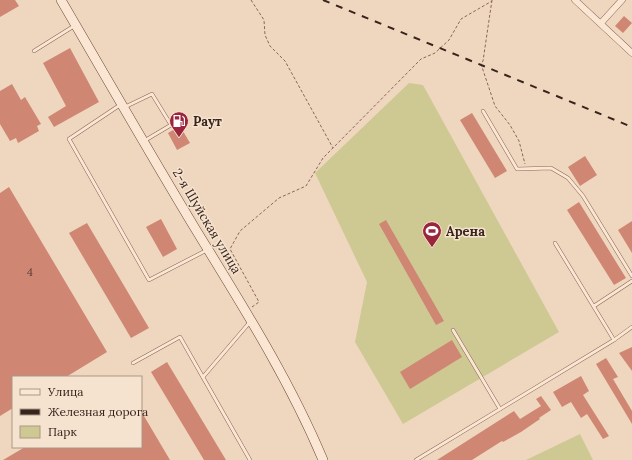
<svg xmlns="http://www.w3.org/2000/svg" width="632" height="460" viewBox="0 0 632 460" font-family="Lora,serif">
	<rect width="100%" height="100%" fill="#efd7bf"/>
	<g fill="#cec993">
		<polygon points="409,83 423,85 559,332 403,424 355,342 367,282 315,173"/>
		<polygon points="580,434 593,460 526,460"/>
	</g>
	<g fill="#cf8773">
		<polygon points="0,0 15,0 19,6 0,17"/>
		<polygon points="624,16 632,23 623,33 615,26"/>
		<polygon points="70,48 99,102 54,127 48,117 66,106 43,63"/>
		<polygon points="12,84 21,100 25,97 41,124 37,126 39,131 18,143 16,138 10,141 0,124 0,91"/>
		<polygon points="472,113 507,171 495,178 460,120"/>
		<polygon points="180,126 190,143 177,150 168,133"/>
		<polygon points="585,156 597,175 580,186 568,167"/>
		<polygon points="9,187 107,352 66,377 13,377 13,408 0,416 0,193"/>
		<polygon points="579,202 626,278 614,285 567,210"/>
		<polygon points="161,219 177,249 163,257 146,227"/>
		<polygon points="386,220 444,321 436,325 379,224"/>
		<polygon points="632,221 632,253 618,230"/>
		<polygon points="87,223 149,328 131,338 69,233"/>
		<polygon points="452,340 462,357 410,389 400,372"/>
		<polygon points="632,347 632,371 619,353"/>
		<polygon points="606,358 618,377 613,379 632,411 632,424 596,364"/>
		<polygon points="167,362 226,460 204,460 151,372"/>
		<polygon points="581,376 589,391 583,395 609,436 603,439 587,414 581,418 571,402 562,407 553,392"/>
		<polygon points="541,396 551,410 539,418 540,419 521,432 503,442 502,441 472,460 437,460 514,411 520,419 541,406 536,399"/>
		<polygon points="141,411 170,460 3,460 25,447 141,447"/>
	</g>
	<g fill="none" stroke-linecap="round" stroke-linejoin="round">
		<defs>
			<g id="lane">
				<polyline points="34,51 74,26"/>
				<polyline points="120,105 69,139 149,280 207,250"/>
				<polyline points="125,107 152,94 171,125 144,141"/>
				<polyline points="483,111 517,169 551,168 568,178 583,196 632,276"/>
				<polyline points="555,243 614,340"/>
				<polyline points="594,306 632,281"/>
				<polyline points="453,330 500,409"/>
				<polyline points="133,363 180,337 250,460"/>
				<polyline points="203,377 250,322"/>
				<polyline points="416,460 614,340 632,327"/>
			</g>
			<g id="street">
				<polyline points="575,0 632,53"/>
				<polyline points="601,23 622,0"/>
			</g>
			<path id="secondary" d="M61 0C106 77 150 154 196 230 242 305 289 379 323 460"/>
		</defs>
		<use href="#lane" stroke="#896757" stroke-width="4"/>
		<use href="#street" stroke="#896757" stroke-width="7"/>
		<use href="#secondary" stroke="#6a493a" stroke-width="10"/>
		<g stroke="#896757" stroke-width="1" stroke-dasharray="3 2" stroke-linecap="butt">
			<polyline points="251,0 264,20 265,35 270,46 285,61 333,148"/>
			<polyline points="492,0 483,61 481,64 495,106 510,125 519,141 525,164"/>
			<polyline points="252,307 259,302 230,249 240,231 279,198 306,186 323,158 421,59 435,53 449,40 461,19 492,1"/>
		</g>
		<use href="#lane" stroke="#fae6d2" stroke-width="3"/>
		<use href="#street" stroke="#fae6d2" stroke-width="6"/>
		<use href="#secondary" stroke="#fae6d2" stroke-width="9"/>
		<polyline stroke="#37241c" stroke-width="2" stroke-dasharray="7 7" stroke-linecap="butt" points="323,0 632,127"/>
	</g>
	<defs>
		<symbol id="fuel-pin" viewBox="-11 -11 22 30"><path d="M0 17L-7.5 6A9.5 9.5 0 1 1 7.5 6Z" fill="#9a253d" stroke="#f6e3cf"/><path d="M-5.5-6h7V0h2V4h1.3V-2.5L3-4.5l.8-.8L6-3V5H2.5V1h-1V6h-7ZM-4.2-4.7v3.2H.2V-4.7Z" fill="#fff"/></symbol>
		<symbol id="stadium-pin" viewBox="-11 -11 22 30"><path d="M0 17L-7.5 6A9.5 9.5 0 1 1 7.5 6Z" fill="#9a253d" stroke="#f6e3cf"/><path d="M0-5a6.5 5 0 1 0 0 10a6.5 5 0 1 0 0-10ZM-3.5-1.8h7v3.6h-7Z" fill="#fff"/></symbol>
	</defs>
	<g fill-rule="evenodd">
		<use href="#fuel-pin" x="168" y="110" width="22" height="30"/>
		<use href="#stadium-pin" x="421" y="220" width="22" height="30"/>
	</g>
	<g text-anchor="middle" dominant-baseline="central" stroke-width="3" stroke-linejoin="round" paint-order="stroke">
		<g font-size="11" fill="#5d3d32">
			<text x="30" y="272">4</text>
		</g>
		<g font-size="13" font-weight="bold" fill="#37241c" stroke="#f6e3cf" text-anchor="start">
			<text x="193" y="121">Раут</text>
			<text x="446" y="231">Арена</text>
		</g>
		<g font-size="13" fill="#37241c" stroke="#f6e3cf">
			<text transform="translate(207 221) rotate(59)">2-я Шуйская улица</text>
		</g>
	</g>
	<rect x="12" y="376" width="130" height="72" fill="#f6e3cf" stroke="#aa9787"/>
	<rect x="20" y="389" width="20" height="6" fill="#fae6d2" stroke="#aa9787"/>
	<text x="48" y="396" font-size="12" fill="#37241c">Улица</text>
	<rect x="20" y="409" width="20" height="6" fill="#37241c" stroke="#aa9787"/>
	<text x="48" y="416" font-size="12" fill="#37241c">Железная дорога</text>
	<rect x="20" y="426" width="20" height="12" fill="#cec993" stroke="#aa9787"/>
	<text x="48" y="436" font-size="12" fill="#37241c">Парк</text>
</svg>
